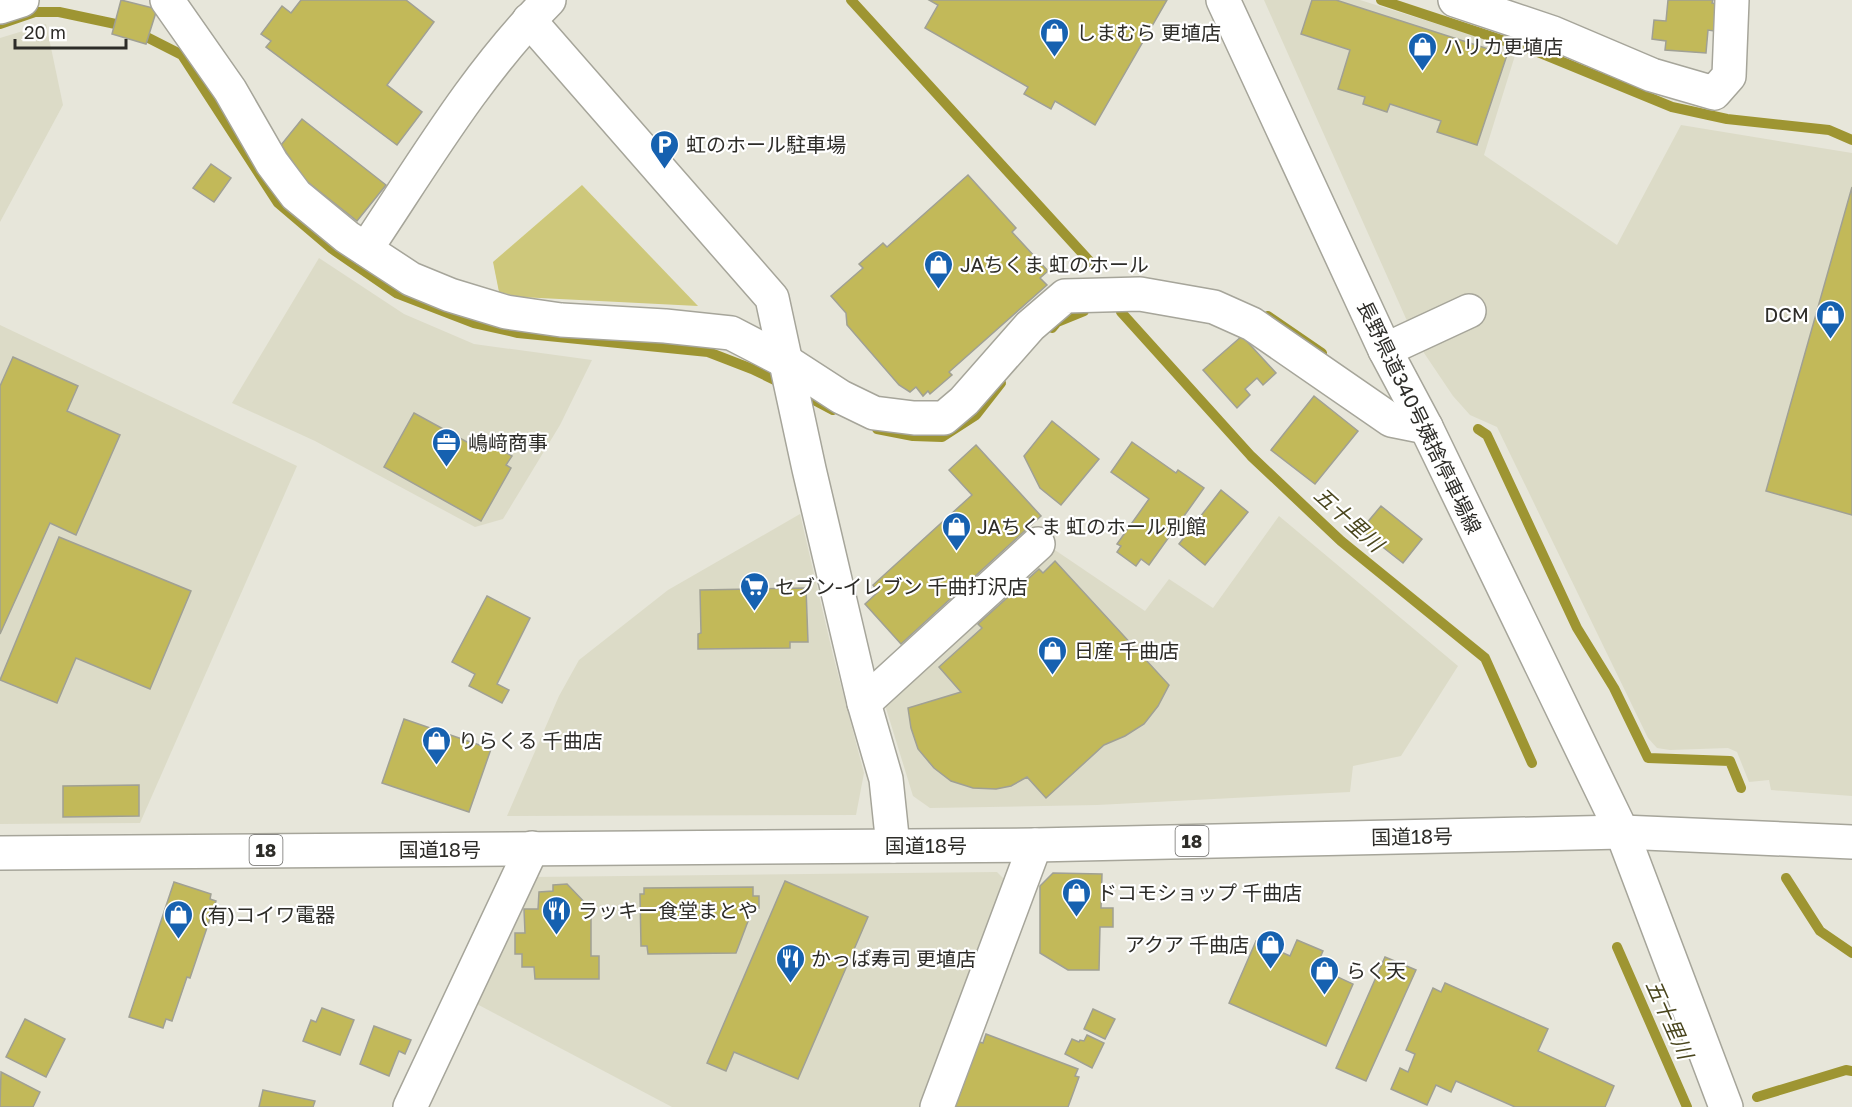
<svg xmlns="http://www.w3.org/2000/svg" width="1852" height="1107" viewBox="0 0 1852 1107" font-family="'Golos Text','Noto Sans JP',sans-serif">
	<rect width="100%" height="100%" fill="#e7e6da"/>
	<g fill="#dcdbc7">
		<polygon points="1264,0 1360,0 1517,49 1484,155 1617,245 1681,125 1852,153 1852,796 1771,790 1769,780 1749,782 1737,752 1728,748 1670,750 1657,748 1648,738 1497,427 1470,415 1453,396 1416,341"/>
		<polygon points="46,24 63,105 0,222 0,38"/>
		<polygon points="319,258 404,314 474,344 592,360 560,425 503,519 475,527 315,441 232,403"/>
		<polygon points="0,325 297,466 140,823 0,824"/>
		<polygon points="800,514 833,655 864,773 856,815 507,816 559,696 579,660 668,590"/>
		<polygon points="1279,516 1458,666 1401,756 1353,766 1350,792 1097,805 930,808 913,796 885,705 1049,546 1145,611 1169,579 1213,608"/>
		<polygon points="997,872 1008,883 920,1107 672,1107 473,1002 532,877"/>
	</g>
	<polygon fill="#cec87b" points="582,185 698,306 520,297 499,292 493,262"/>
	<g fill="none" stroke-linecap="round" stroke-linejoin="round">
		<g stroke="#9e9532" stroke-width="10">
			<polyline points="851,0 1094,266"/>
			<polyline points="1381,0 1538,52 1672,107 1727,119 1829,130 1852,140"/>
			<polyline points="0,24 35,12 59,12 125,26 182,55 278,203 332,249 396,293 474,323 518,333 708,352 752,369 785,385"/>
			<polyline points="1121,312 1251,456 1341,541 1485,658 1532,763"/>
			<polyline points="1268,316 1322,353"/>
			<polyline points="1052,328 1057,322 1084,311"/>
			<polyline points="799,392 833,410"/>
			<polyline points="877,429 913,436 942,437 976,415 1001,383"/>
			<polyline points="1478,429 1487,435 1577,628 1614,688 1648,758 1730,761 1741,788"/>
			<polyline points="1786,878 1820,931 1852,953"/>
			<polyline points="1617,947 1687,1107"/>
			<polyline points="1757,1097 1846,1070 1852,1071"/>
		</g>
	</g>
	<g fill="#c2b959" stroke="#a0a094" stroke-width="1.5">
		<polygon points="121,0 157,9 146,44 112,34"/>
		<polygon points="301,0 406,0 434,22 387,85 422,112 397,145 266,47 271,41 261,34 282,6 291,13"/>
		<polygon points="929,0 1167,0 1095,125 1055,101 1051,109 1024,94 1028,87 925,28 938,5"/>
		<polygon points="1312,0 1336,0 1507,55 1477,145 1437,132 1441,121 1390,104 1387,112 1363,104 1365,97 1338,89 1350,50 1301,34"/>
		<polygon points="1668,0 1713,0 1712,3 1717,4 1714,31 1708,30 1706,53 1665,50 1666,41 1652,39 1654,20 1666,21"/>
		<polygon points="302,119 386,185 357,221 305,180 281,145"/>
		<polygon points="211,164 231,178 214,202 193,188"/>
		<polygon points="968,175 1016,228 1012,232 1048,271 1040,278 1047,285 949,372 952,375 930,394 928,391 923,396 916,387 910,392 899,385 847,325 846,313 831,296 863,268 859,264 883,243 887,247"/>
		<polygon points="1852,187 1852,515 1766,491"/>
		<polygon points="1242,336 1276,373 1263,385 1257,378 1245,389 1250,395 1237,408 1203,370"/>
		<polygon points="13,357 78,386 67,411 120,435 76,535 50,523 0,634 0,386"/>
		<polygon points="1314,396 1358,431 1315,484 1271,450"/>
		<polygon points="414,413 476,447 480,438 512,456 506,465 511,468 481,521 384,467"/>
		<polygon points="1052,421 1099,459 1061,505 1040,488 1024,456"/>
		<polygon points="1132,442 1176,473 1178,470 1204,488 1149,565 1141,559 1136,566 1117,552 1121,546 1117,544 1149,499 1111,472"/>
		<polygon points="976,445 1041,516 901,644 865,604 878,592 873,585 972,495 949,470"/>
		<polygon points="1221,490 1248,512 1205,565 1179,544"/>
		<polygon points="1381,506 1422,539 1403,563 1361,530"/>
		<polygon points="59,537 191,591 150,689 76,658 57,703 0,680"/>
		<polygon points="1055,561 1169,685 1158,706 1144,724 1125,736 1104,745 1046,798 1027,777 1011,786 996,789 973,788 951,781 934,768 918,749 911,728 908,708 961,692 939,667 982,628 978,624 1039,569 1043,573"/>
		<polygon points="806,588 808,642 790,642 790,648 698,649 698,634 701,633 700,590"/>
		<polygon points="487,596 530,618 497,684 509,690 502,703 469,686 475,674 452,662"/>
		<polygon points="404,719 491,749 469,812 382,783"/>
		<polygon points="139,785 139,816 63,817 63,786"/>
		<polygon points="1053,873 1102,874 1101,908 1113,908 1113,927 1100,927 1099,970 1068,970 1040,953 1040,886"/>
		<polygon points="785,881 868,917 798,1079 734,1052 726,1071 707,1063"/>
		<polygon points="174,882 211,894 210,899 216,901 190,978 187,977 172,1021 166,1019 163,1028 129,1017"/>
		<polygon points="567,884 591,909 591,956 599,956 599,979 535,979 534,967 522,967 522,954 515,954 515,933 525,933 524,909 538,909 539,892 553,891 553,885"/>
		<polygon points="753,887 753,896 759,896 759,908 753,908 736,953 648,954 647,946 641,946 640,894 644,894 644,888"/>
		<polygon points="1297,940 1323,951 1316,967 1353,984 1326,1046 1229,1003 1256,941 1290,956"/>
		<polygon points="1385,957 1416,970 1366,1081 1336,1068"/>
		<polygon points="1445,983 1548,1029 1538,1051 1614,1086 1605,1107 1515,1107 1456,1081 1451,1092 1436,1085 1427,1105 1391,1089 1400,1068 1408,1072 1415,1054 1406,1050 1433,988 1441,992"/>
		<polygon points="322,1008 354,1020 340,1055 303,1041 311,1020 316,1022"/>
		<polygon points="1093,1009 1115,1019 1105,1039 1084,1029"/>
		<polygon points="25,1019 65,1039 46,1077 6,1057"/>
		<polygon points="374,1026 411,1040 405,1054 399,1051 389,1076 360,1064"/>
		<polygon points="986,1034 1078,1069 1075,1076 1079,1077 1068,1107 954,1107 979,1042 983,1043"/>
		<polygon points="1087,1035 1104,1043 1092,1068 1065,1054 1072,1039 1079,1042 1080,1040 1084,1041"/>
		<polygon points="1,1072 40,1092 33,1107 0,1107"/>
		<polygon points="263,1090 315,1101 313,1107 259,1107"/>
	</g>
	<g fill="none" stroke-linecap="round" stroke-linejoin="round">
		<defs>
			<g id="minor">
				<polyline points="167,0 230,90 272,163 296,195 347,237 411,279 450,295 506,312 561,320 665,326 731,333 787,362 841,397 874,413 914,418 944,418 964,401 1030,326 1065,296 1140,294 1214,307 1252,324 1391,420 1426,427"/>
				<polyline points="1455,0 1553,33 1652,75 1714,93 1729,76 1732,0"/>
				<polyline points="0,7 22,0"/>
				<polyline points="529,20 772,298 809,469 864,703 886,779 893,846"/>
				<path d="M366 249C423 164 476 73 549 0"/>
				<polyline points="1385,350 1469,311"/>
				<polyline points="864,703 1038,544"/>
				<polyline points="1622,832 1726,1107"/>
				<polyline points="410,1107 532,848"/>
				<polyline points="937,1107 1035,845"/>
			</g>
			<polyline id="major" points="1223,0 1385,350 1426,427 1622,832"/>
			<polyline id="highway" points="0,853 1035,845 1622,832 1852,842"/>
		</defs>
		<use href="#minor" stroke="#a6a59a" stroke-width="36"/>
		<use href="#major" stroke="#a6a59a" stroke-width="36"/>
		<use href="#highway" stroke="#a6a59a" stroke-width="36"/>
		<use href="#minor" stroke="#fff" stroke-width="33"/>
		<use href="#major" stroke="#fff" stroke-width="33"/>
		<use href="#highway" stroke="#fff" stroke-width="33"/>
	</g>
	<defs>
		<symbol id="shop-pin" viewBox="-11 -11 22 30"><path d="M0 17L-7.5 6A9.5 9.5 0 1 1 7.5 6Z" fill="#1661b0" stroke="#fff"/><path d="M-5-2.5h2.3a2.7 3.5 0 0 1 5.4 0H5L5.5 6h-11ZM-1.5-2.5h3a1.5 2.3 0 0 0-3 0Z" fill="#fff"/></symbol>
		<symbol id="parking-pin" viewBox="-11 -11 22 30"><path d="M0 17L-7.5 6A9.5 9.5 0 1 1 7.5 6Z" fill="#1661b0" stroke="#fff"/><path d="M-3.5-5.5H1a3.5 3.5 0 0 1 0 7H-1V5.5H-3.5ZM-1-3.4V-.6H.8a1.4 1.4 0 0 0 0-2.8Z" fill="#fff"/></symbol>
		<symbol id="office-pin" viewBox="-11 -11 22 30"><path d="M0 17L-7.5 6A9.5 9.5 0 1 1 7.5 6Z" fill="#1661b0" stroke="#fff"/><path d="M-6-3h4V-5.5h4V-3h4V5H-6ZM-1-4.5V-3h2v-1.5ZM-6 0V1H6V0Z" fill="#fff"/></symbol>
		<symbol id="supermarket-pin" viewBox="-11 -11 22 30"><path d="M0 17L-7.5 6A9.5 9.5 0 1 1 7.5 6Z" fill="#1661b0" stroke="#fff"/><path d="M-6-5.5h2.5l.6 2H6L4.5 2H-2.5L-4.4-4H-6ZM-1.5 3.2a1.3 1.3 0 1 0 .1 0ZM3 3.2a1.3 1.3 0 1 0 .1 0Z" fill="#fff"/></symbol>
		<symbol id="restaurant-pin" viewBox="-11 -11 22 30"><path d="M0 17L-7.5 6A9.5 9.5 0 1 1 7.5 6Z" fill="#1661b0" stroke="#fff"/><path d="M-5-6h1v4h1v-4h1v4h1v-4h1v5L-1.5 .5V6h-2V.5L-5-1ZM5-6V6H3V1.5H1.5Q1.5-4 5-6Z" fill="#fff"/></symbol>
	</defs>
	<g fill-rule="evenodd">
		<use href="#shop-pin" x="1038" y="16" width="33" height="45"/>
		<use href="#shop-pin" x="1406" y="30" width="33" height="45"/>
		<use href="#parking-pin" x="648" y="128" width="33" height="45"/>
		<use href="#shop-pin" x="922" y="248" width="33" height="45"/>
		<use href="#shop-pin" x="1814" y="298" width="33" height="45"/>
		<use href="#office-pin" x="430" y="426" width="33" height="45"/>
		<use href="#shop-pin" x="940" y="510" width="33" height="45"/>
		<use href="#supermarket-pin" x="738" y="570" width="33" height="45"/>
		<use href="#shop-pin" x="1036" y="634" width="33" height="45"/>
		<use href="#shop-pin" x="420" y="724" width="33" height="45"/>
		<use href="#shop-pin" x="1060" y="876" width="33" height="45"/>
		<use href="#restaurant-pin" x="540" y="894" width="33" height="45"/>
		<use href="#shop-pin" x="162" y="898" width="33" height="45"/>
		<use href="#shop-pin" x="1254" y="928" width="33" height="45"/>
		<use href="#restaurant-pin" x="774" y="942" width="33" height="45"/>
		<use href="#shop-pin" x="1308" y="954" width="33" height="45"/>
	</g>
	<g text-anchor="middle" dominant-baseline="central" stroke-width="4.5" stroke-linejoin="round" paint-order="stroke">
		<g fill="#fff" stroke="#6c6b68" stroke-width="1.5">
			<rect x="1175.5" y="826" width="33" height="30" rx="4.5"/>
			<rect x="249.5" y="835" width="33" height="30" rx="4.5"/>
		</g>
		<g font-size="18" font-weight="bold" fill="#2d2c28">
			<text x="1192" y="841">18</text>
			<text x="266" y="850">18</text>
		</g>
		<g font-size="20" fill="#2d2c28" stroke="#fff" text-anchor="start">
			<text x="1076" y="32">しまむら 更埴店</text>
			<text x="1443" y="46">ハリカ更埴店</text>
			<text x="686" y="144">虹のホール駐車場</text>
			<text x="960" y="264">JAちくま 虹のホール</text>
			<text x="1809" y="314" text-anchor="end">DCM</text>
			<text x="468" y="442">嶋﨑商事</text>
			<text x="977" y="526">JAちくま 虹のホール別館</text>
			<text x="775" y="586">セブン-イレブン 千曲打沢店</text>
			<text x="1074" y="650">日産 千曲店</text>
			<text x="458" y="740">りらくる 千曲店</text>
			<text x="1097" y="892">ドコモショップ 千曲店</text>
			<text x="578" y="910">ラッキー食堂まとや</text>
			<text x="200" y="914">(有)コイワ電器</text>
			<text x="1249" y="944" text-anchor="end">アクア 千曲店</text>
			<text x="811" y="958">かっぱ寿司 更埴店</text>
			<text x="1346" y="970">らく天</text>
		</g>
		<g font-size="20" fill="#2d2c28" stroke="#fff">
			<text transform="translate(1420 417) rotate(64)">長野県道340号姨捨停車場線</text>
			<text transform="translate(1412 836) rotate(-1)">国道18号</text>
			<text x="926" y="845">国道18号</text>
			<text x="440" y="849">国道18号</text>
		</g>
		<g font-size="21" font-style="italic" fill="#4a461e" stroke="#fff">
			<text transform="translate(1349 519) rotate(42)">五十里川</text>
			<text transform="translate(1670 1019) rotate(66)">五十里川</text>
		</g>
	</g>
	<path d="M15 39v9h111v-9" fill="none" stroke="#2d2c28" stroke-width="3"/>
	<text x="24" y="39" font-size="18" fill="#2d2c28" stroke="#ffffff" stroke-width="4.5" paint-order="stroke">20 m</text>
</svg>
